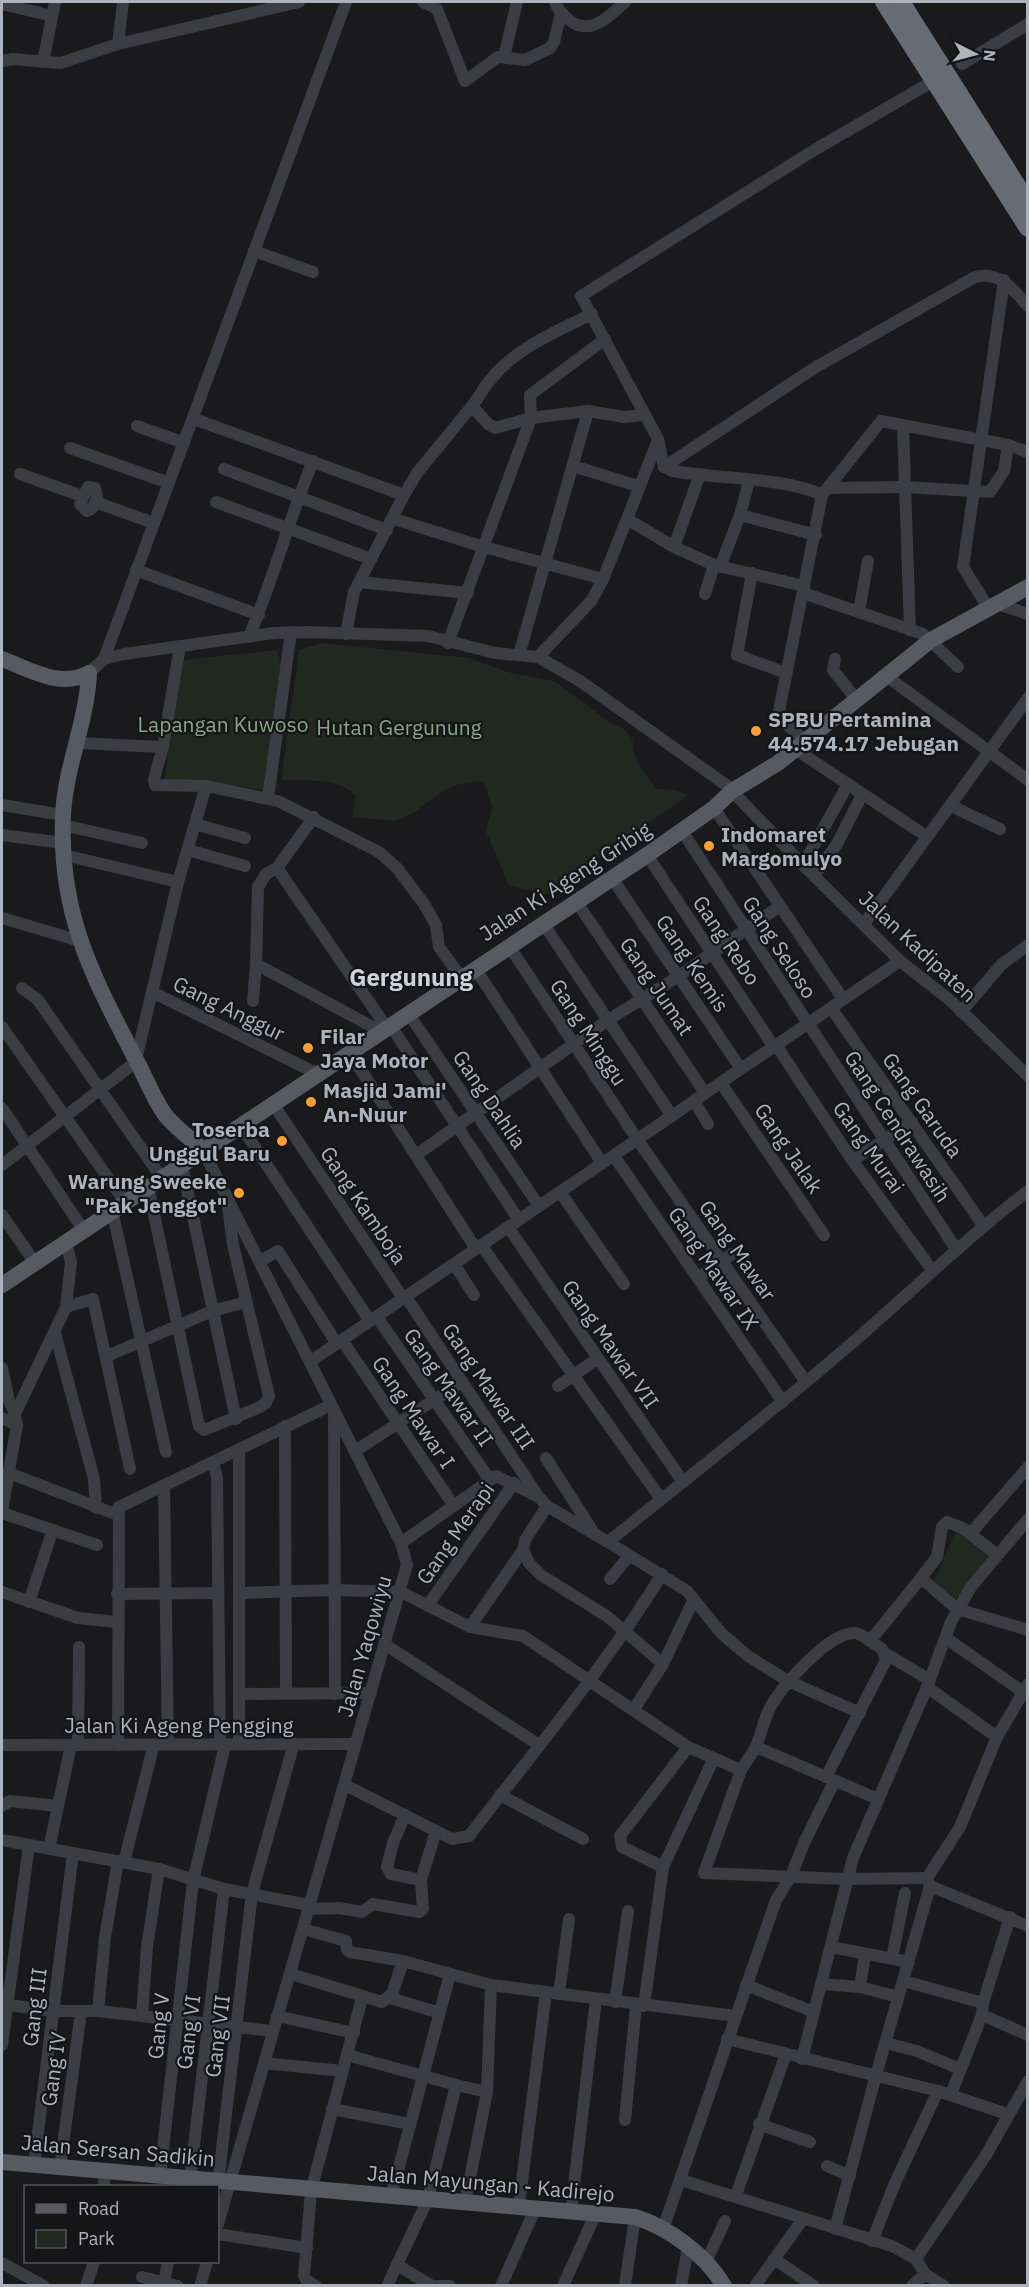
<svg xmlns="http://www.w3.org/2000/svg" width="1029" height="2287" viewBox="0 0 1029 2287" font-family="'IBM Plex Sans',sans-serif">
	<rect width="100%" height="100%" fill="#1a1a1d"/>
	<g fill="#202820">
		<path d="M322 643 469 658 511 673 554 681 609 722 625 730 633 740C631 759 645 774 657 789L675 790 688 795 548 894 509 886 486 831 492 807 484 781 463 783 446 789 413 813 395 821 353 817 355 795C338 777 305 781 281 780L299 650Z"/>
		<polygon points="277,650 282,667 263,790 210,782 164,781 182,660"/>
		<polygon points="959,1531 992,1555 954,1601 933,1583 954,1535"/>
	</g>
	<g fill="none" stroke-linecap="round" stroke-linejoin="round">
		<g stroke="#3b3d42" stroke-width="12">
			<polyline points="423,2 437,9 465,81 498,57 525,60 550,48 554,42 561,13"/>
			<path d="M555 2C557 9 563 15 569 20 590 37 610 16 625 2"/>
			<polyline points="2,4 52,16"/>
			<polyline points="118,44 123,2"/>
			<polyline points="504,57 517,2"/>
			<polyline points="2,61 13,59 61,63 118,44 299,2"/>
			<polyline points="43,62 55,2"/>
			<polyline points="962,64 1028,24"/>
			<path d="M930 83 816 149 581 296 658 439 664 467 673 471C716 479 785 477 822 495L881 421 1008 445 1028 452"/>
			<polyline points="254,251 313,272"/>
			<path d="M592 314C557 331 516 348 491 379 484 387 479 397 472 406L488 424 495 428 531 418 530 395 605 339"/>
			<polyline points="194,419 404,495 354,592 346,634"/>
			<polyline points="137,426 184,443"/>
			<polyline points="903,426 910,630"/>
			<polyline points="658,440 627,519 674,547"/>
			<polyline points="70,448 169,483"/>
			<polyline points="573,466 638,486"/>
			<path d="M664 467 816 367 975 277C1001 271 1012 289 1028 306"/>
			<polyline points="224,469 387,530"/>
			<polyline points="20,474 82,496"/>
			<polyline points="700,474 674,547 714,565 804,586"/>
			<path d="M88 487 95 488C99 496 96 508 87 511L80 504Z"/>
			<polyline points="829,488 905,487 990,492 1004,471 1008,445"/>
			<polyline points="404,495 417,473 472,406"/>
			<polyline points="95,502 154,523"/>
			<polyline points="216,502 371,559"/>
			<polyline points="740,515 816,535"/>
			<polyline points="394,519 484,547 603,579 627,519"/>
			<polyline points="720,567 740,515 749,481"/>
			<polyline points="136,570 259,615"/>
			<polyline points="752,573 737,655 786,673"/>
			<polyline points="359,582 468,593"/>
			<polyline points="803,593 923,634 958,667"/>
			<polyline points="705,594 714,565"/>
			<polyline points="998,604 1028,614"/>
			<polyline points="989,609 963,567 1004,280"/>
			<polyline points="859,611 868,561"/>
			<path d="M249 637C273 580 289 519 313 461"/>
			<polyline points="448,643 531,418 588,411"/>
			<polyline points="180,646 163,747 154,779 155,785 206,786 278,801 379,852 397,868 424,904 436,925 439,947 461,977"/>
			<polyline points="519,655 588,411 624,417 645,415"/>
			<polyline points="538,657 592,600 603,579"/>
			<polyline points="104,659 346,2"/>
			<polyline points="835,659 833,670 856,699"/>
			<polyline points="89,673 104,659 124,654 274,633 308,632 428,636 495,653 538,657 580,681 733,790"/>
			<polyline points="885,675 1028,780"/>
			<polyline points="805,741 781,719 779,711 822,495"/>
			<polyline points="77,743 163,747"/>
			<polyline points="795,749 926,836"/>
			<polyline points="732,791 803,865 900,961 951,1001 1028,1076"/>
			<polyline points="268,798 291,632"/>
			<polyline points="2,805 63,815"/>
			<polyline points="951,806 1000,829"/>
			<polyline points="714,808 843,999"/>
			<polyline points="314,817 277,868 266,874 258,887 256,964 382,1032"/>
			<polyline points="195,824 245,838"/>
			<polyline points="63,825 142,843"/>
			<polyline points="682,831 956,1249"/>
			<polyline points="2,835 63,843"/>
			<polyline points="188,850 245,866"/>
			<polyline points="64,855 178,882"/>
			<polyline points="647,855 774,1047"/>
			<polyline points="803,865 847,786"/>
			<polyline points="277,868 387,1028"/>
			<polyline points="814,876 837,844 862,795"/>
			<polyline points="612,878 741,1069"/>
			<polyline points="576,901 705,1093"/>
			<polyline points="2,918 80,941"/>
			<polyline points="543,923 672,1116"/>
			<polyline points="864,924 1028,698"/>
			<polyline points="509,946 637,1139 806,1382"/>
			<polyline points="475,968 602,1163"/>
			<polyline points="22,988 38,1000 161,1177"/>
			<polyline points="152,992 178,882 206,786"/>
			<polyline points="253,1001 256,964"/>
			<polyline points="831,1008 983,1225"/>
			<polyline points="961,1012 1001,965 1028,945"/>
			<polyline points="408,1013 539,1206"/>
			<polyline points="391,1026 519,1220"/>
			<polyline points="2,1027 125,1202"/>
			<polyline points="776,1045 850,1157 932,1270"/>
			<polyline points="350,1053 476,1249"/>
			<polyline points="136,1059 152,992 318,1074"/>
			<polyline points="721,1083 824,1235"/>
			<polyline points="694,1101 708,1124"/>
			<polyline points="273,1104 403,1298"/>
			<polyline points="2,1108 84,1231"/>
			<polyline points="241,1126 370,1321"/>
			<polyline points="203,1150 401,1543 407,1565 218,2224"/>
			<polyline points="416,1155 608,1020 679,976 780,906"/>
			<polyline points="614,1156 783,1402"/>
			<polyline points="853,1160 912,1122"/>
			<polyline points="2,1165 137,1061"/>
			<polyline points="182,1165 236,1419"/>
			<polyline points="148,1186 199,1426 204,1430 260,1407 266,1403 269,1396 233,1245 228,1205"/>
			<polyline points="560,1192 624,1284"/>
			<polyline points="112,1210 166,1452"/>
			<polyline points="2,1215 35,1263"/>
			<polyline points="508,1227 683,1482"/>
			<polyline points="481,1245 661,1499"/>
			<polyline points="260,1261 278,1251 337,1344"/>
			<polyline points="454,1264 474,1295"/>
			<polyline points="698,1278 732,1254"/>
			<polyline points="406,1297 536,1493"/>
			<polyline points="66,1307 93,1299 130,1469"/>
			<polyline points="377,1317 490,1480"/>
			<polyline points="55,1333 94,1479 96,1508"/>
			<polyline points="342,1340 454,1506"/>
			<polyline points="107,1356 212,1311 246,1302"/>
			<polyline points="311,1361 900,961"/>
			<polyline points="2,1368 9,1401 15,1414"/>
			<polyline points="558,1386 597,1359"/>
			<polyline points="334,1411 335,1694"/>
			<polyline points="2,1418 17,1425"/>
			<polyline points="285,1426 286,1693"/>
			<polyline points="239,1450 239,1744"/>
			<polyline points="355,1451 462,1382"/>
			<polyline points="546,1458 592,1530"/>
			<polyline points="213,1462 217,1477 220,1745"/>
			<polyline points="9,1473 118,1515"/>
			<polyline points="164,1486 168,1744"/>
			<polyline points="547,1506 525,1540 523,1550 529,1563 541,1575 608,1617 663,1664"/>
			<polyline points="2,1511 17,1425 15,1414 66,1307 71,1262 66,1243"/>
			<polyline points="2,1513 97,1545"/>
			<polyline points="971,1533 1028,1467"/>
			<polyline points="401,1543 496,1476 539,1497 547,1506 608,1542"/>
			<polyline points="921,1578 937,1557 942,1527 947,1522 963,1528 997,1555"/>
			<polyline points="610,1579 629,1556"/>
			<polyline points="2,1592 78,1618 118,1622"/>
			<polyline points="240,1593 334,1590 401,1592 470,1627 523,1636 688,1747 741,1770 756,1747 878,1799"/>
			<polyline points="117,1594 217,1593"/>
			<polyline points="29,1602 52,1532"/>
			<polyline points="428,1605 514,1483"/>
			<polyline points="470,1627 523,1550"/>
			<polyline points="946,1638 1023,1692"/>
			<polyline points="386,1645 539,1745"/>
			<polyline points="886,1654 930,1680"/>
			<polyline points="927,1687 997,1737"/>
			<polyline points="239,1694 371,1693"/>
			<polyline points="634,1709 663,1664 694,1599"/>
			<path d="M860 1713 788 1681 748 1656 722 1634 687 1591 608 1542C685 1480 763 1419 838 1355 902 1301 961 1242 1028 1191"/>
			<polyline points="2,1745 356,1744"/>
			<polyline points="78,1745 79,1647"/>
			<polyline points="118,1745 119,1507 331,1405"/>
			<polyline points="688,1747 620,1836 622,1847 663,1867 713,1760"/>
			<path d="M756 1747C761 1734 764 1720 770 1708 781 1686 829 1633 854 1633 860 1633 866 1638 870 1641L921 1578 957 1609 1028 1630"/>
			<polyline points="741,1770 704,1873 846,1879 927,1878"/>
			<polyline points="826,1777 886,1660 882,1649 870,1641"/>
			<path d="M345 1785 452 1839 469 1836C535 1750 605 1667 662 1574"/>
			<polyline points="500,1795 583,1839"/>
			<polyline points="2,1806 10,1801 57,1806"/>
			<polyline points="405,1815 393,1843 387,1867 391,1874 421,1880 436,1831"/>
			<polyline points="2,1840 159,1869 224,1889 308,1905"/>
			<polyline points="49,1849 71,1745"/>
			<polyline points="124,1862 154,1744"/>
			<polyline points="927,1878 960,1827 997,1737 1028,1684"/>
			<polyline points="930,1886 1028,1926"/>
			<polyline points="308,1909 339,1908 362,1912 373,1904 419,1912 423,1909 421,1880"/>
			<polyline points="303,1929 346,1941 347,1950 350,1952 403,1961"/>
			<polyline points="831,1947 909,1962"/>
			<polyline points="892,1958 905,1893"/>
			<polyline points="291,1974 382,2002 392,1994 403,1961 491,1985 735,2016"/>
			<polyline points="904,1981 983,2003"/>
			<polyline points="822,1984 860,1987 898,1997"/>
			<polyline points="746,1985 814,2012"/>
			<polyline points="860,1987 865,1955"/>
			<polyline points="559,1994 569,1919"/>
			<polyline points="390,1998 440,2013"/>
			<polyline points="615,2002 628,1911"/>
			<polyline points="2,2004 52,2011 98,2011 272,2031"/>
			<polyline points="644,2006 663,1867"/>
			<polyline points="98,2011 105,1937 118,1861"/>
			<polyline points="982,2015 1028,2035"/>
			<polyline points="142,2016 147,1947 159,1869"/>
			<polyline points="277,2016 354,2033"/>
			<polyline points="727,2039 938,2091 1007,2114"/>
			<polyline points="886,2043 917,2051 960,2069"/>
			<polyline points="2,2045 29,1845"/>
			<polyline points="347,2055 456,2085"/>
			<polyline points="802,2059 853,1858 927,1687 951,1622 971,1587 1028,1519"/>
			<polyline points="264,2063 342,2071"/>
			<polyline points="487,2092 491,1985"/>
			<polyline points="951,2094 982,2015 983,2003 1010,1917"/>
			<polyline points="332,2109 410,2124"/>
			<polyline points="625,2120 636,2005"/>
			<polyline points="759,2124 810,2142"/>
			<polyline points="34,2165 73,1853"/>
			<polyline points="827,2166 850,2176"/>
			<polyline points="60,2167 81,2012"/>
			<polyline points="160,2176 193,1881 225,1745"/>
			<polyline points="190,2180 224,1889"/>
			<polyline points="681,2180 892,2246 916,2259 925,2274 944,2286"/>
			<polyline points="218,2183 252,1893 294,1743"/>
			<polyline points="104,2186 105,2171"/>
			<polyline points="736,2195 786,2054"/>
			<polyline points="391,2197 450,1974"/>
			<polyline points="519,2205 546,1992"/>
			<polyline points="571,2211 596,1999"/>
			<polyline points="663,2229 776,1900 790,1878 805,1841 834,1782"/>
			<polyline points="835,2229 876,2075 930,1886 927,1878"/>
			<polyline points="218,2234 307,2248"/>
			<polyline points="872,2241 895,2183 938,2091"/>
			<polyline points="774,2259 814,2286"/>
			<polyline points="916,2259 986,2155 1028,2081"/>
			<polyline points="706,2262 725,2221"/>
			<polyline points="2,2263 44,2286"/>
			<polyline points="397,2265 432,2286"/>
			<polyline points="142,2277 178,2286"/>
			<polyline points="164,2282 168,2262"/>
			<polyline points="86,2286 94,2262"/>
			<polyline points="200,2286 207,2262"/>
			<polyline points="316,2286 307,2281 304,2276 311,2191 362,1998"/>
			<polyline points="387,2286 428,2199 456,2085 487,2092 465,2203"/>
			<polyline points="437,2286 450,2286"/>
			<polyline points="501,2286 536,2207"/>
			<polyline points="563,2286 596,2213"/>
			<polyline points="625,2286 635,2217"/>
			<polyline points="681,2286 688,2248"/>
			<polyline points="755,2286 803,2219"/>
			<polyline points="912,2286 925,2274"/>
		</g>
		<g stroke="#575a61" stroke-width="16">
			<path d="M2 659C29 669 60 689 89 673 87 722 65 767 63 816 59 913 91 973 134 1056 145 1075 153 1099 166 1116 176 1128 191 1139 203 1150"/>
			<polyline points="2,1285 647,855 714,808 732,791 778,763 931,640 1028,587"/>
			<path d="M2 2162 635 2217C668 2227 706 2255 724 2286"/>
		</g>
		<g stroke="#676b73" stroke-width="18">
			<polyline points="884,2 1028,228"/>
			<polyline points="901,2 1028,203"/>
		</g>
	</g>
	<g fill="#f99f36" stroke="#151518" stroke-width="2">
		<circle cx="756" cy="731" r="6"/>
		<circle cx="709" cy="846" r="6"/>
		<circle cx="308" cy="1048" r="6"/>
		<circle cx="311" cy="1102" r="6"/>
		<circle cx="282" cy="1141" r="6"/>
		<circle cx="239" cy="1193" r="6"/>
	</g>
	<g text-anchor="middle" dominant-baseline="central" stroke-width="4.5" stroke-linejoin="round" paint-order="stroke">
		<g font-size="21" font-weight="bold" fill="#acb3bc" stroke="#151518" text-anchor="start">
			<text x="768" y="719">SPBU Pertamina<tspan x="768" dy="24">44.574.17 Jebugan</tspan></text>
			<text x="721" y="834">Indomaret<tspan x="721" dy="24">Margomulyo</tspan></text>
			<text x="320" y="1036">Filar<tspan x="320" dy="24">Jaya Motor</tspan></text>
			<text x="323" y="1090">Masjid Jami'<tspan x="323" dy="24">An-Nuur</tspan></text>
			<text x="270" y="1129" text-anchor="end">Toserba<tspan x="270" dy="24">Unggul Baru</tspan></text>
			<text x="227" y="1181" text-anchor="end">Warung Sweeke<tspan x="227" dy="24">"Pak Jenggot"</tspan></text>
		</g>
		<g font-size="21" fill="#85a883" stroke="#151518">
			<text x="223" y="724">Lapangan Kuwoso</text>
			<text x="399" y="727">Hutan Gergunung</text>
		</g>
		<g font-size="21" fill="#acb3bc" stroke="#151518">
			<text transform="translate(565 881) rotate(-33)">Jalan Ki Ageng Gribig</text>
			<text transform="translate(727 940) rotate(56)">Gang Rebo</text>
			<text transform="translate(918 946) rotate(43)">Jalan Kadipaten</text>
			<text transform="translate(780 947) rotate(57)">Gang Seloso</text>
			<text transform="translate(693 963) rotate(56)">Gang Kemis</text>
			<text transform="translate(657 986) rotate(56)">Gang Jumat</text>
			<text transform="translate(229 1008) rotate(26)">Gang Anggur</text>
			<text transform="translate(589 1032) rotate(57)">Gang Minggu</text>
			<text transform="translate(490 1099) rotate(56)">Gang Dahlia</text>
			<text transform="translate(923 1105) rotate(55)">Gang Garuda</text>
			<text transform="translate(898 1126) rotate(57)">Gang Cendrawasih</text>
			<text transform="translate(869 1147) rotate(55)">Gang Murai</text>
			<text transform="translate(789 1148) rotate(56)">Gang Jalak</text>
			<text transform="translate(364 1205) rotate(56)">Gang Kamboja</text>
			<text transform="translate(738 1250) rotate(55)">Gang Mawar</text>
			<text transform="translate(714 1268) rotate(56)">Gang Mawar IX</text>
			<text transform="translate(611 1344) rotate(55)">Gang Mawar VII</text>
			<text transform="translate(489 1386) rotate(56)">Gang Mawar III</text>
			<text transform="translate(449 1387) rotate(55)">Gang Mawar II</text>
			<text transform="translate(414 1412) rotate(56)">Gang Mawar I</text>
			<text transform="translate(455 1533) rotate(-55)">Gang Merapi</text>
			<text transform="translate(364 1646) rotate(-74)">Jalan Yaqowiyu</text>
			<text x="179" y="1725">Jalan Ki Ageng Pengging</text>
			<text transform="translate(34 2007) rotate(-83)">Gang III</text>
			<text transform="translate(158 2026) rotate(-84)">Gang V</text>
			<text transform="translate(188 2032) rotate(-83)">Gang VI</text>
			<text transform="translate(217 2036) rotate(-83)">Gang VII</text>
			<text transform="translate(53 2069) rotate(-82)">Gang IV</text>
			<text transform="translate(118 2150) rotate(5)">Jalan Sersan Sadikin</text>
			<text transform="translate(491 2183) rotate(5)">Jalan Mayungan - Kadirejo</text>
		</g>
		<g font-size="24" font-weight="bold" fill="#cdd2d8" stroke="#151518">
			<text x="411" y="977">Gergunung</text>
		</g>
	</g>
	<rect width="1029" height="2287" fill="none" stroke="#acb3bc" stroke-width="6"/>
	<rect x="24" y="2185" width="195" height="78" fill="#151518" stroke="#51545a" stroke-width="1.5"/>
	<rect x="36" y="2204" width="30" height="9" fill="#575a61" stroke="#51545a" stroke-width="1.5"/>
	<text x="78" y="2215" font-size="18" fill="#acb3bc">Road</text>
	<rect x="36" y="2230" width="30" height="18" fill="#202820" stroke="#51545a" stroke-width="1.5"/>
	<text x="78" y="2245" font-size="18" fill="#acb3bc">Park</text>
	<g transform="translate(975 54) rotate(96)" stroke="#151518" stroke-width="4.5" paint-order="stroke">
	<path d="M0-4.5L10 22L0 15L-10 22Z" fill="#acb3bc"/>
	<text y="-9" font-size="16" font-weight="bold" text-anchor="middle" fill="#acb3bc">N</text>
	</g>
</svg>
